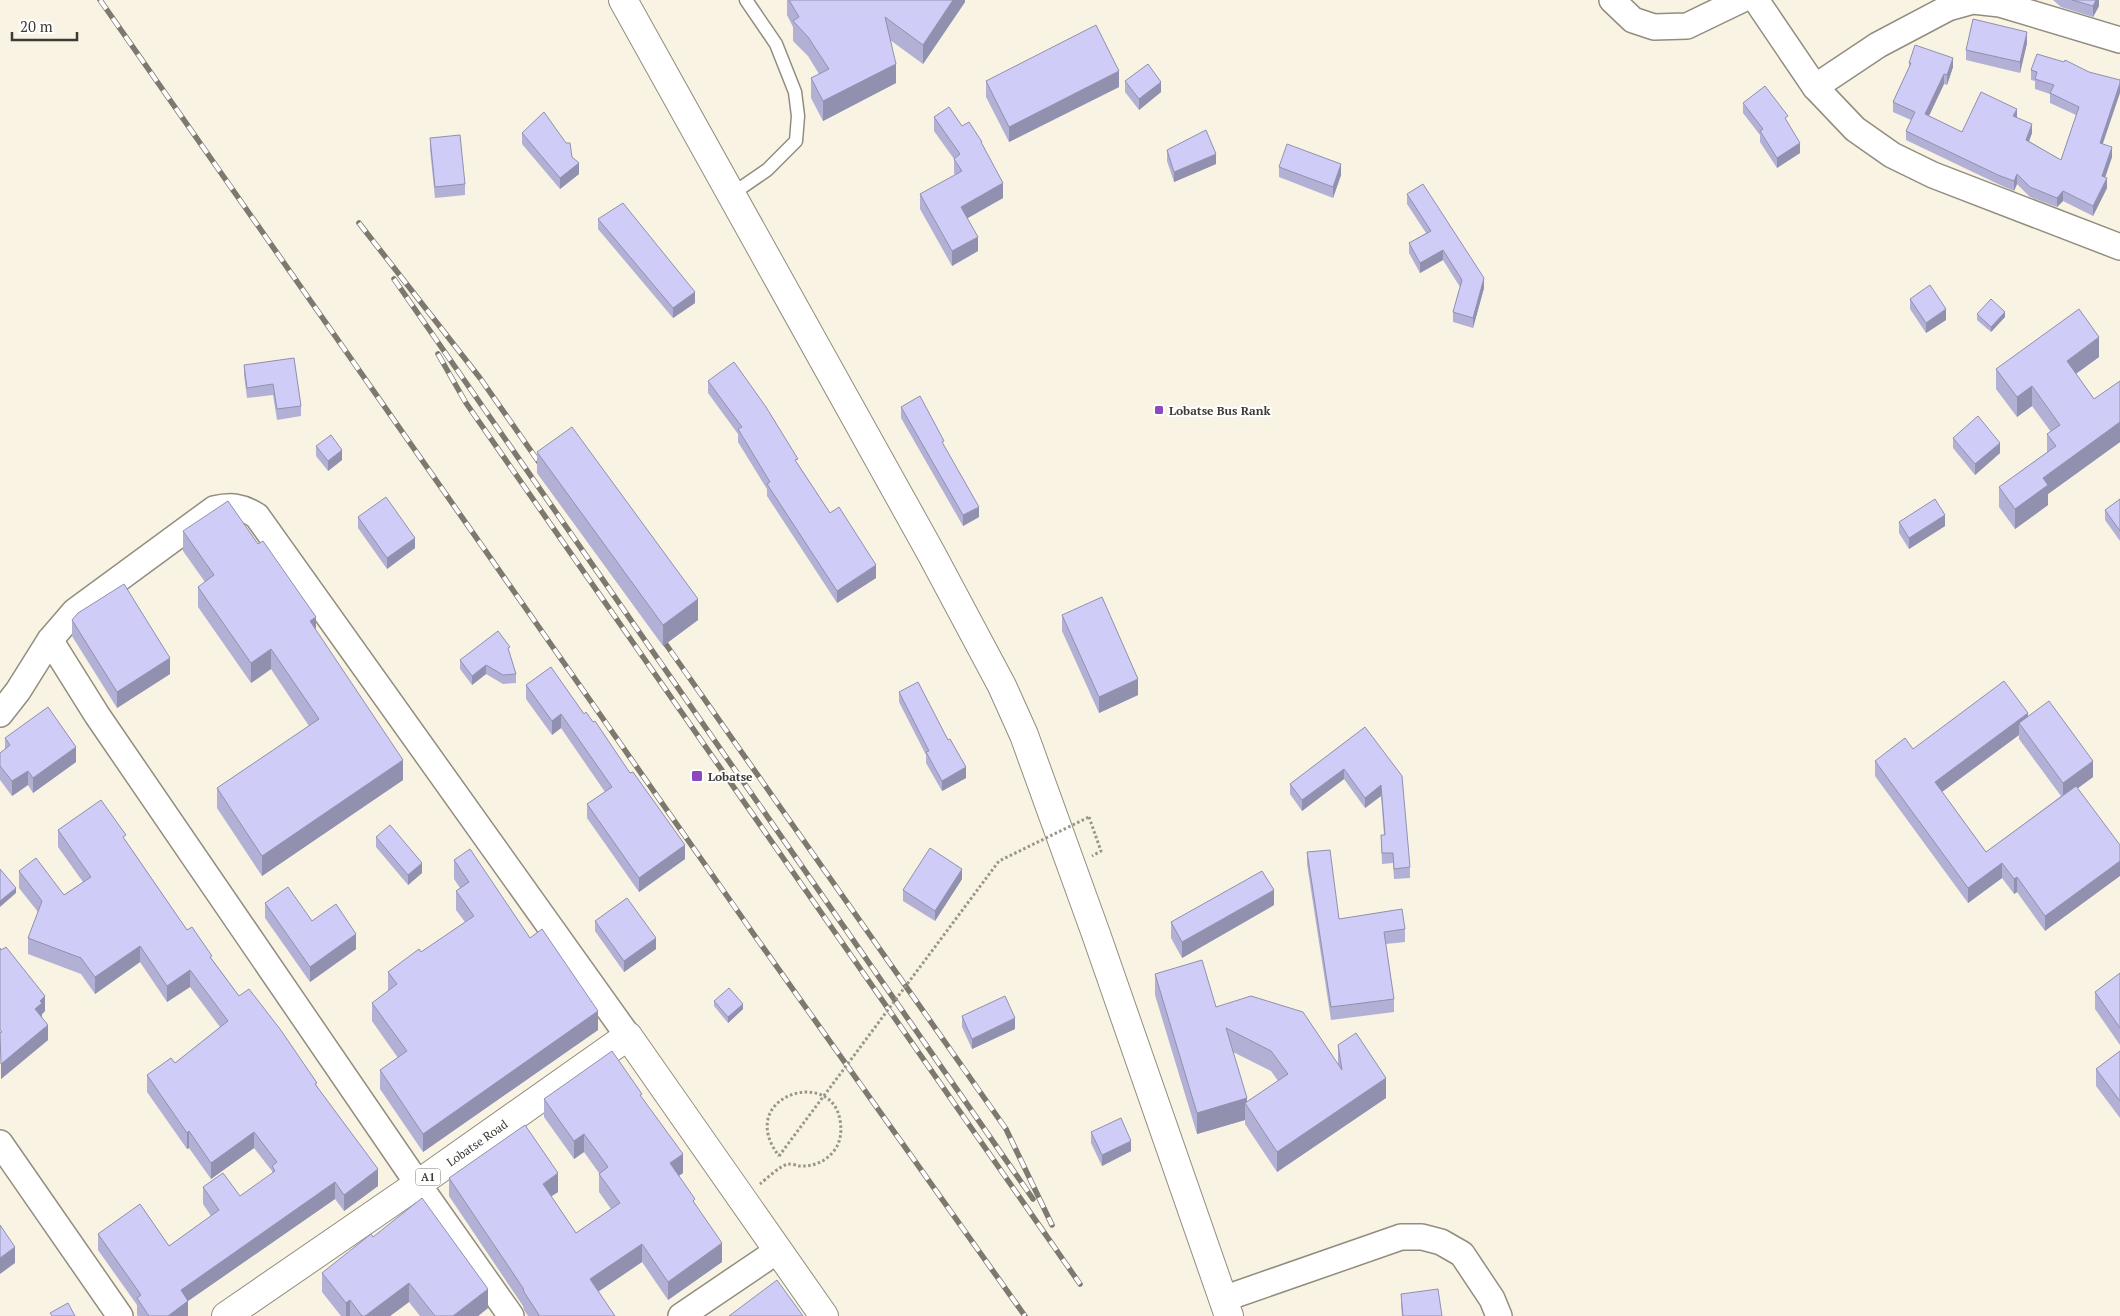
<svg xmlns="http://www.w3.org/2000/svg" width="2120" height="1316" viewBox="0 0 2120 1316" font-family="'PT Serif',serif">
	<rect width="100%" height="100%" fill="#f9f3e3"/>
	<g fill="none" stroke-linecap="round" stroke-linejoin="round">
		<defs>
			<polyline id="lane" points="732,194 767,170 796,141 798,116 795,92 776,44 746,0"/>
			<g id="street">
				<polyline points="1612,0 1633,20 1654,27 1687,26 1741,0"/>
				<polyline points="1756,0 1815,87 1855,129 1892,155 1933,175 2120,247"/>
				<polyline points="1815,87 1878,45 1948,8 1973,1 2000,4 2120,40"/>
				<polyline points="50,640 97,715 418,1184 511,1316"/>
				<path d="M0 714 18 691 50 640 75 611 214 509C231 505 242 506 257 516L628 1036"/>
				<polyline points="0,1143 120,1316"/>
				<polyline points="1223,1299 1401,1237 1422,1237 1441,1242 1462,1254 1492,1299 1499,1316"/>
				<polyline points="681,1316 777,1251"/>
			</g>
			<polyline id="primary" points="623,0 931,553 1002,686 1024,735 1096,934 1229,1316"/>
			<polyline id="highway" points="226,1316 418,1184 628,1036 824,1316"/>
		</defs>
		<use href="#lane" stroke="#928d7e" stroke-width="15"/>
		<use href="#street" stroke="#928d7e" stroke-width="28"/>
		<use href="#primary" stroke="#928d7e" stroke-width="30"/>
		<use href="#highway" stroke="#928d7e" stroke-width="30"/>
		<g stroke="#99958a" stroke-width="3" stroke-dasharray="2.5 2.5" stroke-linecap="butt">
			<polyline points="1089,817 1101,851 1092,856"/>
			<path d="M760 1184C766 1179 781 1165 788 1164 791 1164 796 1165 799 1166 812 1167 825 1162 833 1152 841 1143 842 1131 840 1120 831 1066 734 1097 779 1156"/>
		</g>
		<use href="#lane" stroke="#fff" stroke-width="12"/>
		<use href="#street" stroke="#fff" stroke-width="25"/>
		<use href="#primary" stroke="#fff" stroke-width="28"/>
		<use href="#highway" stroke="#fff" stroke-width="28"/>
		<defs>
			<g id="rail">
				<polyline points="100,0 755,936 1025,1316"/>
				<polyline points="359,223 480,378 545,471"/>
				<polyline points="394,279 1033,1199"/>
				<polyline points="438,354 466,403 1080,1284"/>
				<polyline points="658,633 1006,1129 1052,1225"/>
			</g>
		</defs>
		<use href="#rail" stroke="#7d796f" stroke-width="5.5"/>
		<use href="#rail" stroke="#fff" stroke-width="4" stroke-dasharray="11" stroke-linecap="butt"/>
		<polyline stroke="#99958a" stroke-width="3" stroke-dasharray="2.5 2.5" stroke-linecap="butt" points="779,1156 999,861 1089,817"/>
	</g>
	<g fill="#b2b0d5" fill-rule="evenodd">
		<polygon points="787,0 965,0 965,2 923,64 890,40 896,83 823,121 811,98 811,78 819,74 808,56 793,41 793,27 787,15"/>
		<polygon points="2053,0 2099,0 2099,6 2093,17 2061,7"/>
		<polygon points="2027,43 2020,73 1966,60 1966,50"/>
		<polygon points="2064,62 2103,144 2112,157 2105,178 2107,188 2093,216 2063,201 2057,207 2030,197 2017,184 2014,191 1998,184 1906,140 1906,131 1911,120 1893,112 1893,102 1909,68 1909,63 1953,67 1947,85 1944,84 1929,116 1962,132 2017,118 2032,133 2029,141 2061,160 2076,115 2050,103 2050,94 2035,89 2035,81 2031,80 2031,70"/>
		<polygon points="986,81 1119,87 1009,142 986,97"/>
		<polygon points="1125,81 1161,92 1139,110 1125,92"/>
		<polygon points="1743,103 1788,122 1800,153 1777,168 1760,142 1760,135 1743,113"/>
		<polygon points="934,117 962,126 982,145 1003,198 967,218 978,251 952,266 920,209 920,194 955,175 954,173 954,159 934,131"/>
		<polygon points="522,133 572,157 579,174 560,189 522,144"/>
		<polygon points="430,138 465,184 465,195 435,198 430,149"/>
		<polygon points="1167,150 1216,164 1174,182 1167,161"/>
		<polygon points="1279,167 1341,175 1333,198 1279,177"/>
		<polygon points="1407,194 1484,288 1473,328 1453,322 1453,312 1460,287 1443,260 1420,273 1409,253 1409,243 1426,233 1407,204"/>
		<polygon points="598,219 695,303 673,318 598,229"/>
		<polygon points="1910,299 1946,320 1926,333 1910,309"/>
		<polygon points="1977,314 2005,317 1991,332 1977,320"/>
		<polygon points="2099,357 2076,374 2094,399 2120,381 2120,442 2048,494 2048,505 2015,529 1999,507 1999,487 2047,452 2047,434 2051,432 2032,406 2017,417 1996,389 1996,369"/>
		<polygon points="294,358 301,406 301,416 277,420 273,395 247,398 244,375 244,365"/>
		<polygon points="708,381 798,464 830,513 876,578 837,603 767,496 767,489 738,442 738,434 708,393"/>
		<polygon points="901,407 979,517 963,526 901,418"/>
		<polygon points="1953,438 2000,453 1975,475 1953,448"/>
		<polygon points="316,446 342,460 328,471 316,456"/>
		<polygon points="537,452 698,620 663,646 537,473"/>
		<polygon points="2120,499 2120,541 2105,520 2105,510"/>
		<polygon points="358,517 415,548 387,569 358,528"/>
		<polygon points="1899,522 1945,526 1909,549 1899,533"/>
		<polygon points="183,531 316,630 403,780 262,876 217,808 217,788 309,726 271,669 251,683 198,607 198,587 205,582 183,551"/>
		<polygon points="1062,615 1138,695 1099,713 1062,631"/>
		<polygon points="72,620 170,674 117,708 72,636"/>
		<polygon points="510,655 516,674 516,683 503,684 486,674 472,685 460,669 460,660"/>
		<polygon points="526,685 584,714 630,773 685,859 639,892 587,818 587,804 605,792 561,728 552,735 526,699"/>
		<polygon points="899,692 966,778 942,791 926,763 926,755 899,702"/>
		<path d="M2028 717 2093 777 2078 788 2045 931 2017 892 2014 894 2002 878 1968 903 1875 776V761L1913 749ZM2019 735V739L2061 796 1986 852 1942 792Z"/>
		<polygon points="1365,727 1410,867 1410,878 1394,879 1393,863 1382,864 1381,835 1384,835 1381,796 1365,808 1344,779 1302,811 1290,794 1290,784"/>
		<polygon points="5,738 76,762 33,793 28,785 12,796 0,780 0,753 5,749"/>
		<polygon points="58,830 126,841 187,930 212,959 239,996 317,1086 378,1186 344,1211 335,1199 188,1301 188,1316 138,1316 137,1315 137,1305 98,1250 98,1234 169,1246 211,1216 203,1204 203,1187 240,1196 272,1174 272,1171 254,1148 211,1179 189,1148 187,1149 147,1092 147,1075 175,1063 220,1027 190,987 167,1002 140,962 95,994 81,974 28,954 28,938 38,912 19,888 19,871 64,895 83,882 58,847"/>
		<polygon points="376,837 422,873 408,885 376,847"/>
		<polygon points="1307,852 1339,919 1405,929 1405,942 1386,944 1394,999 1394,1012 1331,1020 1307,864"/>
		<polygon points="454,860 530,938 598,1030 423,1152 380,1089 380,1070 398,1058 372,1021 372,1003 388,991 388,972 421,952 465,922 456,910 456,891 460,888 454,879"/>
		<polygon points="962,879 935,921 903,901 903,890"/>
		<polygon points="265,903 312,921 356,949 310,982 265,918"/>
		<polygon points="1274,905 1182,958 1171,938 1171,922"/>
		<polygon points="595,921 656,949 624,972 595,931"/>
		<polygon points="0,948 45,1011 42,1014 42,1017 48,1040 1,1079"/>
		<polygon points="2120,973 2120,1045 2095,1009 2095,992"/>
		<path d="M1155 974 1216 1007 1338 1064V1045L1386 1098 1277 1172 1245 1124V1120L1197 1134 1155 995ZM1233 1052 1271 1071 1278 1081 1247 1102Z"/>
		<polygon points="714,1001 743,1009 728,1023 714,1006"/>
		<polygon points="962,1016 1015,1029 972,1049 962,1027"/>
		<polygon points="2120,1051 2120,1118 2096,1086 2096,1069"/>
		<polygon points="642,1098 683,1173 678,1176 695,1204 722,1262 668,1300 642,1262 598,1292 615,1316 528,1316 524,1310 523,1306 449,1196 449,1178 558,1192 551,1196 576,1233 611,1209 599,1192 599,1173 584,1152 574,1159 544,1117 544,1099"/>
		<polygon points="1091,1132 1131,1151 1102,1166 1091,1143"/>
		<polygon points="373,1237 488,1308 478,1316 420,1316 409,1302 390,1316 341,1316 322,1292 322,1273"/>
		<polygon points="1401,1294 1442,1316 1402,1316 1401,1305"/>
	</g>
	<g fill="#9190ae">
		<polygon points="953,0 965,0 965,2 923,64 923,45"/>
		<polygon points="2096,0 2099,0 2099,6 2093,17 2093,6"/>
		<polygon points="2027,32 2027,43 2020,73 2020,62"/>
		<polygon points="1953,58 1953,67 1947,85 1947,75"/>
		<polygon points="896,64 896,83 823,121 823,101"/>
		<polygon points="1119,71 1119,87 1009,142 1009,127"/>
		<polygon points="1944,74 1944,84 1925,124 1925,114"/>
		<polygon points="1161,82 1161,92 1139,110 1139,99"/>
		<polygon points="2120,83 2120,93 2100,152 2100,143"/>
		<polygon points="2017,109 2017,119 2013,116"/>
		<polygon points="2032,124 2032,133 2026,149 2026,140"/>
		<polygon points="1800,143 1800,153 1777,168 1777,158"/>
		<polygon points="2112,147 2112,157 2102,186 2102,176"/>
		<polygon points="1216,154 1216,164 1174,182 1174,172"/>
		<polygon points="579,163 579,174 560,189 560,178"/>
		<polygon points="1341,164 1341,175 1333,198 1333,187"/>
		<polygon points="2017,174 2017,184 2014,191 2014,181"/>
		<polygon points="2107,178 2107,188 2093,216 2093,206"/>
		<polygon points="1003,183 1003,198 961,222 961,207"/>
		<polygon points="2063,191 2063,201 2057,207 2057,198"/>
		<polygon points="978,237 978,251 952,266 952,251"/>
		<polygon points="1443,250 1443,260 1420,273 1420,263"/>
		<polygon points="1484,278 1484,288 1473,328 1473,318"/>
		<polygon points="695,292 695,303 673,318 673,308"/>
		<polygon points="1946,309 1946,320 1926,333 1926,323"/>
		<polygon points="2005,312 2005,317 1991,332 1991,327"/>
		<polygon points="2099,337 2099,357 2067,380 2067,361"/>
		<polygon points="2032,386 2032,406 2017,417 2017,397"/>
		<polygon points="2120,422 2120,442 2048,494 2048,505 2015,529 2015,509 2043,478"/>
		<polygon points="2000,443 2000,453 1975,475 1975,464"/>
		<polygon points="342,450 342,460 328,471 328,461"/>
		<polygon points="979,507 979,517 963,526 963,515"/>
		<polygon points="1945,515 1945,526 1909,549 1909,538"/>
		<polygon points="415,538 415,548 387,569 387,558"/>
		<polygon points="876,565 876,578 837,603 837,591"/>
		<polygon points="698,599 698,620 663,646 663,625"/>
		<polygon points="316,617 316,637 310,621"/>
		<polygon points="271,649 271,669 251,683 251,663"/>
		<polygon points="170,658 170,674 117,708 117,692"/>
		<polygon points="486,665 486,674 472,685 472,676"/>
		<polygon points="1138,679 1138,695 1099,713 1099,697"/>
		<polygon points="2028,713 2028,728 2019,723 2019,735 1935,797 1935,782"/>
		<polygon points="561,714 561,728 552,735 552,721"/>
		<polygon points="76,747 76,762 33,793 33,778"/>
		<polygon points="403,760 403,780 262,876 262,856"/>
		<polygon points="2093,761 2093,777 2063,799 2063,783"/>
		<polygon points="966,767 966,778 942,791 942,781"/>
		<polygon points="1344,769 1344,779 1302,811 1302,800"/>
		<polygon points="28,771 28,785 12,796 12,781"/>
		<polygon points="1381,785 1381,796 1365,808 1365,798"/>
		<polygon points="685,845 685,859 639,892 639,878"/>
		<polygon points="2120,861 2120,876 2045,931 2045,916"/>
		<polygon points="422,863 422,873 408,885 408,875"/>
		<polygon points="2002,863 2002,878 1968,903 1968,888"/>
		<polygon points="962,869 962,879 935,921 935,911"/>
		<polygon points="2017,877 2017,892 2014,894 2014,879"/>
		<polygon points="16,888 16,893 0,907 0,901"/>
		<polygon points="1274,890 1274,905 1182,958 1182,942"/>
		<polygon points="356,934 356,949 310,982 310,967"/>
		<polygon points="656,938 656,949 624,972 624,961"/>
		<polygon points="140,946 140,962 95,994 95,977"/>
		<polygon points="190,970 190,987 167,1002 167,986"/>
		<polygon points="45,996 45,1011 42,1014 42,1018 35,1009 40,1001"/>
		<polygon points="743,1004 743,1009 728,1023 728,1017"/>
		<polygon points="598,1011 598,1030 423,1152 423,1134"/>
		<polygon points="1015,1018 1015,1029 972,1049 972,1039"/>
		<polygon points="48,1025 48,1040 1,1079 1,1064"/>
		<polygon points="1386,1078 1386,1098 1277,1172 1277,1152"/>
		<polygon points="1247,1098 1247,1106 1245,1103 1245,1120 1197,1134 1197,1113"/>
		<polygon points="189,1131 189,1148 187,1149 187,1133"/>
		<polygon points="254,1132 254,1148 211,1179 211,1163"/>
		<polygon points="584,1134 584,1152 574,1159 574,1141"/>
		<polygon points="1131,1141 1131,1151 1102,1166 1102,1155"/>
		<polygon points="683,1154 683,1173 670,1182 670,1163"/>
		<polygon points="378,1169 378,1186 344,1211 344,1195"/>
		<polygon points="558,1173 558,1192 543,1202 543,1184"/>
		<polygon points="335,1182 335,1199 188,1301 188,1316 168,1316 181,1290"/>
		<polygon points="722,1243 722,1262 668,1300 668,1282"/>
		<polygon points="642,1244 642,1262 590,1297 590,1279"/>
		<polygon points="15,1247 15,1263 0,1274 0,1258"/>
		<polygon points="409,1283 409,1302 390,1316 365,1316"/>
		<polygon points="488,1289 488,1308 478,1316 453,1316"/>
		<polygon points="350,1300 350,1316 346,1316 346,1303"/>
	</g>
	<g fill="#cfcdf8" stroke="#9190ae">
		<polygon points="789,0 953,0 923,45 885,17 896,64 823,101 811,78 829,69 808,37 793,21 799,17"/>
		<polygon points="2072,0 2096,0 2093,6"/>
		<polygon points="1973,19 2027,32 2020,62 1966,50"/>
		<polygon points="1096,25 1119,71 1009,127 986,81"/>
		<polygon points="1915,45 1953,58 1947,75 1944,74 1925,114 1962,132 1981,92 2017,109 2013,116 2032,124 2026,140 2061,160 2079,107 2050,93 2054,85 2035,79 2037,72 2031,70 2037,54 2064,62 2065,60 2089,72 2120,80 2120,83 2100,143 2112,147 2102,176 2107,178 2093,206 2063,191 2057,198 2030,187 2017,174 2014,181 1998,175 1906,131 1915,112 1893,102 1911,63 1909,63"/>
		<polygon points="1148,64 1161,82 1139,99 1125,81"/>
		<polygon points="1765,86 1788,116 1785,118 1800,143 1777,158 1760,131 1763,129 1743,103"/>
		<polygon points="949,107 962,126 969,122 982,142 981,142 1003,183 961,207 978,237 952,251 920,194 962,171 954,159 960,154 934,117"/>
		<polygon points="544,112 566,143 570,143 572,157 579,163 560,178 522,133"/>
		<polygon points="1206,130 1216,154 1174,172 1167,150"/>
		<polygon points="460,135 465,184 435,187 430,138"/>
		<polygon points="1287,144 1341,164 1333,187 1279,167"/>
		<polygon points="1423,184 1484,278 1473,318 1453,312 1462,280 1443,250 1420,263 1409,243 1431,231 1407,194"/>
		<polygon points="623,203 695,292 673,308 598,219"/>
		<polygon points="1930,285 1946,309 1926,323 1910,299"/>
		<polygon points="1991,299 2005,312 1991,327 1977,314"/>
		<polygon points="2079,309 2099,337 2067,361 2094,399 2120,381 2120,422 2043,478 2048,485 2015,509 1999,487 2056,446 2047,434 2060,425 2032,386 2017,397 1996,369"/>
		<polygon points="294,358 301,406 277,409 273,384 247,388 244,365"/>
		<polygon points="734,362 766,407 798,459 795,460 830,513 839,507 876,565 837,591 767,484 770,482 738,429 742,427 708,381"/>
		<polygon points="920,396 944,441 942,442 979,507 963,515 901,407"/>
		<polygon points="1978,416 2000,443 1975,464 1953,438"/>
		<polygon points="572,427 698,599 663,625 537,452"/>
		<polygon points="331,435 342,450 328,461 316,446"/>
		<polygon points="386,497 415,538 387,558 358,517"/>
		<polygon points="1935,499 1945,515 1909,538 1899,522"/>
		<polygon points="2120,499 2120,531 2105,510"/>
		<polygon points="228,501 258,544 263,541 316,617 310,621 403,760 262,856 217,788 319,719 271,649 251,663 198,587 214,575 183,531"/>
		<polygon points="124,584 170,658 117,692 72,620 78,613"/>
		<polygon points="1102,597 1138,679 1099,697 1062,615"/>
		<polygon points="498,631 510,647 508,648 516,674 503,675 486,665 472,676 460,660"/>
		<polygon points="551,667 584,714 586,712 593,722 595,721 630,773 633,772 685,845 639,878 587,804 612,787 561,714 552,721 526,685"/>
		<polygon points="2004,681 2028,713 1935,782 1986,852 2076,786 2120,845 2120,861 2045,916 2017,877 2014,879 2002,863 1968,888 1875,761 1905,738 1913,749"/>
		<polygon points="918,682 948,740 950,739 966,767 942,781 926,752 929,751 899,692"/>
		<polygon points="2049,701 2093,761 2063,783 2019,723"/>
		<polygon points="48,707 76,747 33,778 28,771 12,781 0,766 0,753 10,745 5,738"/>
		<polygon points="1365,727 1402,776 1410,867 1394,869 1393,853 1382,853 1381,835 1385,835 1381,785 1365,798 1344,769 1302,800 1290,784"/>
		<polygon points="101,800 126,835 123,837 187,930 192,927 212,956 210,957 239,996 249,989 280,1029 317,1083 315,1084 378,1169 344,1195 335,1182 181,1290 188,1301 168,1316 149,1316 137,1298 141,1295 98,1234 140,1204 169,1246 219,1210 203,1187 223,1173 240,1196 275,1171 272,1166 277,1162 254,1132 211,1163 189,1131 187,1133 147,1075 171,1058 175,1063 228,1021 190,970 167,986 140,946 95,977 81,958 28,938 42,901 19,871 36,858 64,895 91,877 58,830"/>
		<polygon points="390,825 422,863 408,875 376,837"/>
		<polygon points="930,848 962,869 935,911 903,890"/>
		<polygon points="470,849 530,938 542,929 598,1011 423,1134 380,1070 407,1051 372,1003 397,984 388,972 419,949 421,952 474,916 456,891 469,882 454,860"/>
		<polygon points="1330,850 1339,919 1402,909 1405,929 1384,932 1394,999 1331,1007 1307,852"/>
		<polygon points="0,869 16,888 0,901"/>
		<polygon points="1262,871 1274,890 1182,942 1171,922"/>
		<polygon points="288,887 312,921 336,904 356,934 310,967 265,903"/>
		<polygon points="627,898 656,938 624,961 595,921"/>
		<polygon points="6,947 45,996 40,1001 42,1003 35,1009 48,1025 1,1064 0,1033 2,1032 0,1030 0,948 1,950"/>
		<polygon points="1202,960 1216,1007 1251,996 1303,1012 1342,1070 1338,1045 1356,1033 1386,1078 1277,1152 1245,1103 1288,1074 1271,1051 1226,1028 1247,1098 1197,1113 1155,974"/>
		<polygon points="2120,973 2120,1028 2095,992"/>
		<polygon points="729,988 743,1004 728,1017 714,1001"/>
		<polygon points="1005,996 1015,1018 972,1039 962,1016"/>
		<polygon points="612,1051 642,1094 640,1095 683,1154 670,1163 695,1199 693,1201 722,1243 668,1282 642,1244 590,1279 615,1316 538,1316 539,1315 524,1292 523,1288 449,1178 525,1125 558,1173 543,1184 576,1233 620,1203 599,1174 608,1167 584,1134 574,1141 544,1099"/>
		<polygon points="2120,1051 2120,1101 2096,1069"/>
		<polygon points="1121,1118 1131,1141 1102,1155 1091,1132"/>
		<polygon points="422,1198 488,1289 453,1316 435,1316 409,1283 365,1316 362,1316 350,1300 346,1303 322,1273 371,1234 373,1237"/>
		<polygon points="0,1225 15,1247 0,1258"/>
		<polygon points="777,1280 803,1316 729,1316"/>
		<polygon points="1438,1289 1442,1316 1403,1316 1401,1294"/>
		<polygon points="68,1303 75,1316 52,1316 50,1313"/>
	</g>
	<g fill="#8c48bc" stroke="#fff" stroke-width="2">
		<rect x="1154" y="405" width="10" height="10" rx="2.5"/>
		<rect x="691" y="770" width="12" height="12" rx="2.5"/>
	</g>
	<g text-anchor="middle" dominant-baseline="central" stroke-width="4" stroke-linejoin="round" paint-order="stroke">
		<rect fill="#fff" stroke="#777671" stroke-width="1" x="415.5" y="1168.5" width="25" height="17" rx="4"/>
		<g font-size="11" font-weight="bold" fill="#3d3b34">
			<text x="428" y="1177">A1</text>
		</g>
		<g font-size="12" font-weight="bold" fill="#3d3b34" stroke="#fff" text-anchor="start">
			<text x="1169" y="410">Lobatse Bus Rank</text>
			<text x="708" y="776">Lobatse</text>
		</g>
		<g font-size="12" fill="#3d3b34" stroke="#fff">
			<text transform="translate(477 1143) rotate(-35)">Lobatse Road</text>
		</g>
	</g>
	<path d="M12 32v8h65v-8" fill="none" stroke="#3d3b34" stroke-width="2.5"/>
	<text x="20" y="32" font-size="15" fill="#3d3b34" stroke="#ffffff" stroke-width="4" paint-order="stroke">20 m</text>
</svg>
